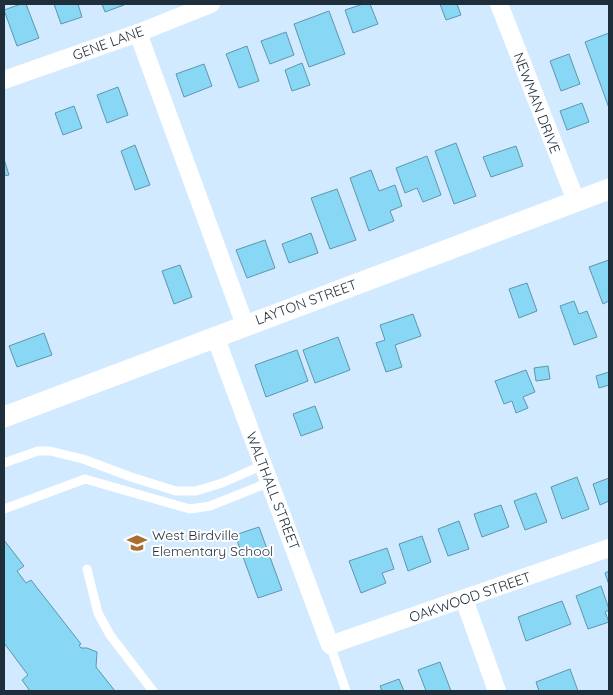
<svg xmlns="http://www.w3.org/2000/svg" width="613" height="695" viewBox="0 0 613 695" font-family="Quicksand,sans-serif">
	<rect width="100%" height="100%" fill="#d1eaff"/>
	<g fill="#87d7f5" stroke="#6096ab">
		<polygon points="21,4 26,4 39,38 17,46 4,10"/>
		<polygon points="54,4 78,4 82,17 61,24"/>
		<polygon points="102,4 124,4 124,5 105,12"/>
		<polygon points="363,4 370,4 378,24 353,33 345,10"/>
		<polygon points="440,4 457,4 461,15 446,20"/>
		<polygon points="329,11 345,54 309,67 294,24"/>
		<polygon points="286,32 294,55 270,64 261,41"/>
		<polygon points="609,33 609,108 585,42"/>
		<polygon points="247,46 259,81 239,88 226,54"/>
		<polygon points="569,54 580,84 561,91 550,61"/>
		<polygon points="302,63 310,85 292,91 285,70"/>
		<polygon points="204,64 212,86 184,97 176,74"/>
		<polygon points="118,87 128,115 107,123 97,95"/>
		<polygon points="582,103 589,122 567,130 560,111"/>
		<polygon points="74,106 82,128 63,135 55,113"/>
		<polygon points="456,143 476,196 454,204 435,151"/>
		<polygon points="135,145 150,185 135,190 121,151"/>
		<polygon points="516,146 523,166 491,177 483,157"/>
		<polygon points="427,156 441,195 423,202 417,188 405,193 396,168"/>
		<polygon points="4,159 9,175 4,176"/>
		<polygon points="371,170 379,191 395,185 402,206 390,211 394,221 369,231 350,178"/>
		<polygon points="337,189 356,240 330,249 311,198"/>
		<polygon points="311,233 318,253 289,263 282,244"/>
		<polygon points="265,240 275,268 247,278 236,250"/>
		<polygon points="609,260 609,301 603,304 589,267"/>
		<polygon points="180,265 192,297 174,304 162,271"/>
		<polygon points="527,283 537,311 519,318 509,289"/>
		<polygon points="574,301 579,314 587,311 597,337 574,345 560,306"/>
		<polygon points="413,314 421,336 395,345 402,367 386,372 376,343 385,340 380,325"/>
		<polygon points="44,333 52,355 17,367 9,346"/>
		<polygon points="338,337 350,370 315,383 303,350"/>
		<polygon points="297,350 308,381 266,397 255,365"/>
		<polygon points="548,366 550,379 536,381 534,368"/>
		<polygon points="526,370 535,392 523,397 528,408 516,413 512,401 504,404 495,381"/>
		<polygon points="609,372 609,385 599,388 596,376"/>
		<polygon points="315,406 323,428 301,436 293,414"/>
		<polygon points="577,477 589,509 562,519 551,487"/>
		<polygon points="609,478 609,501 600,505 593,484"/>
		<polygon points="536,493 547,522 525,530 514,501"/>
		<polygon points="501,505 509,527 482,537 474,514"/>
		<polygon points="459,521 469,549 448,556 438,529"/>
		<polygon points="259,527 282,590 258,598 235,535"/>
		<polygon points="422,536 431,562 408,571 399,544"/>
		<polygon points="4,540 24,566 17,571 26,583 31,580 81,644 79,645 81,648 87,648 97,652 96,667 115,691 30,691 22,680 28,675 4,643"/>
		<polygon points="387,548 394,569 382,573 386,583 361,593 349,561"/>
		<polygon points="609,571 609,585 605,573"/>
		<polygon points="601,586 609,609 609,610 605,612 609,622 588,629 576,596"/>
		<polygon points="562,601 571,624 526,641 518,617"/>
		<polygon points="440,662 451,691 426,691 418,670"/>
		<polygon points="570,669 578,691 539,691 536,682"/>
		<polygon points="399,679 404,691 382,691 380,686"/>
	</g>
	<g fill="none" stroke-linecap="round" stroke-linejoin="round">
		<g stroke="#fff" stroke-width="9">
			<polyline points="4,463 38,451 50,451 83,459 131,477 176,491 196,491 222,483 263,465"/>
			<polyline points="4,509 85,479 190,509 210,506 270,482"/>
			<polyline points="87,569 98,613 110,635 153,691"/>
			<polyline points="330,645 346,691"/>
		</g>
		<g stroke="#fff" stroke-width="18">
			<polyline points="499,4 576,201"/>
			<polyline points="138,33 245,325"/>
			<polyline points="4,80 138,33 211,4"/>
			<polyline points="215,336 330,645 609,548"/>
			<polyline points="464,599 497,691"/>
		</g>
		<polyline stroke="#fff" stroke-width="21" points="4,417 609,189"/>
	</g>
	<defs>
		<symbol id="school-bare" viewBox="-9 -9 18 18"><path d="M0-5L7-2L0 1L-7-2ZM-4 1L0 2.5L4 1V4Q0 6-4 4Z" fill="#aa6e30" stroke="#fff" stroke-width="2.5" paint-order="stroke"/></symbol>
	</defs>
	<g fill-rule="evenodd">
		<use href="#school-bare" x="123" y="529" width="28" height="28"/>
	</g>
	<g text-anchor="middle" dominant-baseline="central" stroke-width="4" stroke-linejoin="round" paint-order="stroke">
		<g font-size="14" fill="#1e2e3b" stroke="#fff">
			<text transform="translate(108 43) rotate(-20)">GENE LANE</text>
			<text transform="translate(537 103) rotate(69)">NEWMAN DRIVE</text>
			<text transform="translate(306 302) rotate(-20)">LAYTON STREET</text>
			<text transform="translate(273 491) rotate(69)">WALTHALL STREET</text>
			<text transform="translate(470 597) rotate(-19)">OAKWOOD STREET</text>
		</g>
		<g font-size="14" fill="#1e2e3b" stroke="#fff" text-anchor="start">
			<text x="152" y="535">West Birdville<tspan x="152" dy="16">Elementary School</tspan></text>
		</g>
	</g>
	<rect width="613" height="695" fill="none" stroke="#1e2e3b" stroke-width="10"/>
</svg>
